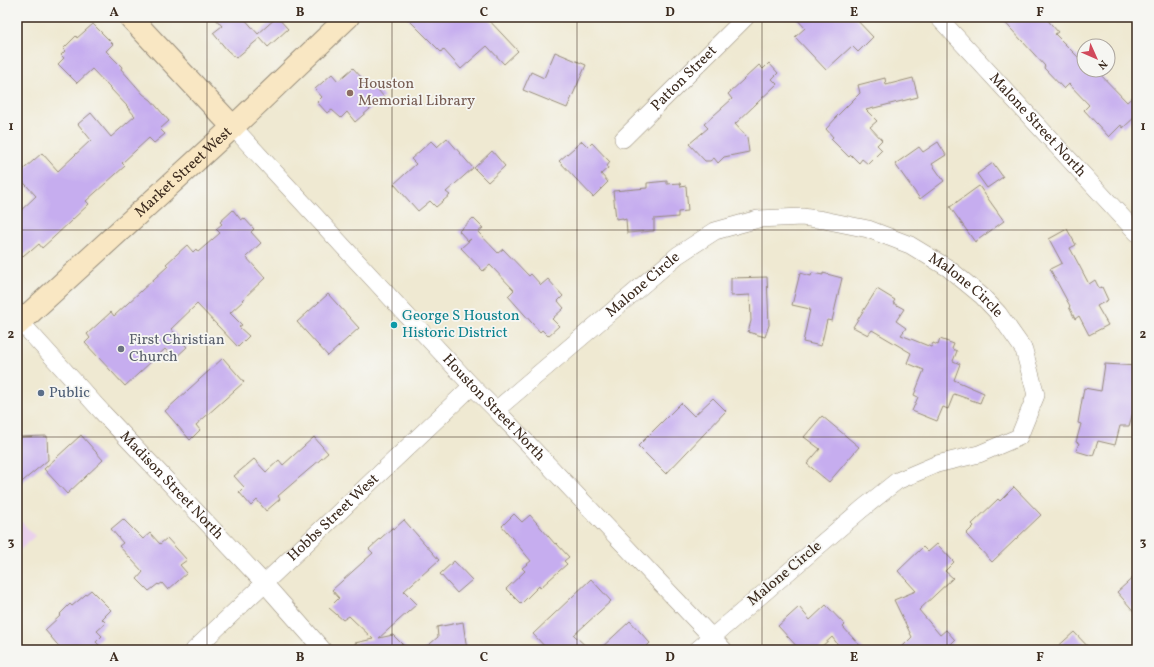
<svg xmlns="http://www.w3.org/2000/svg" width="1154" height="667" viewBox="0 0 1154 667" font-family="Vollkorn,serif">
	<rect width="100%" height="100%" fill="#f6f6f2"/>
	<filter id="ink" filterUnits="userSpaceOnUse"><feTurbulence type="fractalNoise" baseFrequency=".025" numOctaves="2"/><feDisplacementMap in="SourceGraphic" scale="8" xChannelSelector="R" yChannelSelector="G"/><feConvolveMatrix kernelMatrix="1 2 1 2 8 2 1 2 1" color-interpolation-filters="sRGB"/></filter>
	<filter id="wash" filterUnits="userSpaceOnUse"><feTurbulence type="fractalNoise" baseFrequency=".012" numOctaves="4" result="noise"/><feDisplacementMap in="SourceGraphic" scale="16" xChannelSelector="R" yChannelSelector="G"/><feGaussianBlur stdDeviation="0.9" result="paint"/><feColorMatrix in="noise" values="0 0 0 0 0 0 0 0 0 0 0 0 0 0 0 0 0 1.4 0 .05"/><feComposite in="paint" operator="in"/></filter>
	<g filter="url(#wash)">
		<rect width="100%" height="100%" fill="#efe9d2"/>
		<polygon fill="#ead1ec" points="17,517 35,536 17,553"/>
		<g id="blocks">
			<g fill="#c6adef">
				<polygon points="214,17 243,17 258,34 277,17 288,29 268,47 260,38 236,58 227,50 213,33 222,26"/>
				<polygon points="406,17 486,17 518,51 504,64 487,46 461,69 443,49 441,52"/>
				<polygon points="795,17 854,17 873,37 858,52 852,46 826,70 795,37 805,28"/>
				<polygon points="1000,17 1045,17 1058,32 1055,34 1084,63 1084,70 1096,70 1127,102 1137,93 1137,115 1123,128 1121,125 1109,137 1084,110 1089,105 1069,84 1064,89 1044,68 1045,66"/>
				<polygon points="93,24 113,44 106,51 122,67 121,69 143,94 151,100 169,121 160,129 165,134 154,143 149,138 122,163 125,166 86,201 89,204 54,237 42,248 39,244 31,251 30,250 17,261 17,214 36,196 17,175 42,153 58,171 91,140 78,124 91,113 111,137 135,116 127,107 128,107 92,69 77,83 58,64 64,58 61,55 65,51 63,49 76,36 77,38"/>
				<polygon points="555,52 586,65 567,108 523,90 531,72 544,78"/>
				<polygon points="769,63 778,73 772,79 777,84 735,124 747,137 749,152 724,157 718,163 714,158 710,161 705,161 689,144 708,128 704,124 732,99 728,94 759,65 763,69"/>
				<polygon points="353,68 370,87 373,84 384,97 355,122 347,112 341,118 332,110 327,113 317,102 322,97 315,89 332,74 338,81"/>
				<polygon points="885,78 886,85 913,78 918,97 866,110 877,121 870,127 882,140 877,145 882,150 868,164 862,159 859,163 851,155 849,157 831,139 833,137 826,129 837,117 835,118 860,93 858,85"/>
				<polygon points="447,138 473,168 446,192 450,195 436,207 430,201 418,211 394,184 416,164 411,159 431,141 437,147"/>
				<polygon points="582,141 588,147 592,143 610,162 607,166 608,168 601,174 608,182 593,197 559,161"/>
				<polygon points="938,142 946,155 932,164 944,181 920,199 895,164 919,147 923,152"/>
				<polygon points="492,151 505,166 488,182 474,168"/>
				<polygon points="993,163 1003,177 987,188 977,174"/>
				<polygon points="667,181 667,184 680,183 681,187 686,186 688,211 678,212 678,217 654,219 654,231 627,233 626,219 623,220 623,218 616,219 613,191 647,188 647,183"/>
				<polygon points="979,186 1004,221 975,242 950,207"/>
				<polygon points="233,210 241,220 244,218 254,229 251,232 261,243 246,257 265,278 242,300 243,301 230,313 242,325 239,327 249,336 238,347 197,304 171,329 187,347 174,359 165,349 125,386 85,343 90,338 87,334 111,312 114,316 168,266 166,264 187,245 193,252 196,249 198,252 220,233 216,229 222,224 220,222"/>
				<polygon points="473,218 483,228 478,232 498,253 503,249 529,276 531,274 541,285 548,279 563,296 558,301 564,308 552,319 559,326 548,336 542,330 540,332 508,296 514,290 490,265 483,271 461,248 471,239 468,241 459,231"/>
				<polygon points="1067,229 1076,245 1070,248 1089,284 1095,280 1099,288 1102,287 1108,300 1097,306 1108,325 1089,335 1079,316 1075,319 1069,307 1070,306 1050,269 1062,263 1049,239"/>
				<polygon points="800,273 811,276 812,273 823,275 823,273 842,278 832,321 827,320 821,346 803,342 810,309 792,305"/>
				<polygon points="767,277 769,325 765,337 748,332 751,321 750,295 731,296 731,278"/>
				<polygon points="877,289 895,300 893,303 904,309 896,321 906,328 901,335 931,347 933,343 938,345 940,339 954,344 952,349 957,351 953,361 960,364 954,380 984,393 980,403 954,394 948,409 943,407 937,421 912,411 918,397 914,395 924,370 907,363 911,353 872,330 868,335 853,327"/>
				<polygon points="328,294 359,328 328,356 297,322"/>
				<polygon points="223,358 244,382 196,425 200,430 190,440 165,411"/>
				<polygon points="1105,364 1137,366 1137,399 1129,426 1120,426 1115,445 1098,441 1093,456 1076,451 1079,443 1076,442 1081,424 1078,423 1084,388 1101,391"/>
				<polygon points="713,398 726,411 666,474 638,446 681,403 694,416"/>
				<polygon points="822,416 859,447 829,482 807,464 820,449 804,437"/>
				<polygon points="81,435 103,460 67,494 44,469"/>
				<polygon points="47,436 48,460 17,486 17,437"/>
				<polygon points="314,437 328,453 278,496 280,499 266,511 257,500 251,506 239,492 244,487 234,476 254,459 266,472 279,460 283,465"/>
				<polygon points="1014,487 1041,515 992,562 966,534 974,526 972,524 998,499 1000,501"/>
				<polygon points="514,514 522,522 530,515 555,544 556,543 569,557 564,561 567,564 540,588 539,586 521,604 506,589 525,571 522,568 531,561 502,526"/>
				<polygon points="123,519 143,539 150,533 160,544 167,538 187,560 180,565 187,573 168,590 162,583 159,585 158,584 149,591 137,579 143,572 119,546 123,543 111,529"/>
				<polygon points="404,520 439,560 404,591 417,604 379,638 393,635 408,650 355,650 355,643 373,639 349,616 343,620 329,608 339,598 332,590 373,553 369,549 393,527 394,529"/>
				<polygon points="937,544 954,562 945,571 953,578 919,610 940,635 946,630 955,640 949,646 953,650 899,650 912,637 894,600 916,591 898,571 923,547 928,552"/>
				<polygon points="454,561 472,580 457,593 440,574"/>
				<polygon points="1137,574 1137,615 1117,592"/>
				<polygon points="591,579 611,601 574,635 590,650 548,650 533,634"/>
				<polygon points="91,590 111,610 102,619 106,623 97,631 102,636 96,642 104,650 62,650 45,630 61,615 60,614 70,604 72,606"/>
				<polygon points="826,605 845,625 843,627 864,650 842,650 832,637 818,650 800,650 778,626 799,607 810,620"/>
				<polygon points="630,621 650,643 643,650 599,650"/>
				<polygon points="463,622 467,650 423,650 438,637 437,627"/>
				<polygon points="1074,632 1091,650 1054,650"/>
			</g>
		</g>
	</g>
	<g filter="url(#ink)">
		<use href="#blocks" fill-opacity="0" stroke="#958a78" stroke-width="1"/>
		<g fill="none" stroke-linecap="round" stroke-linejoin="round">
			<defs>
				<g id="street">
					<path id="s1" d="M938 17 1137 233"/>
					<path id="s2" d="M233 127 472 386 496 410 724 650"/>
					<path id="s3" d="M623 139 746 17"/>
					<path id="s4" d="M17 318 102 412 264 583 323 650"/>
					<path id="s5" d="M496 410 678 255 715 231 758 219 802 217 824 220 868 229 910 245 948 268 982 296 998 313 1024 350 1036 395 1019 437 979 454 937 464 897 481 862 509 697 650"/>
					<path id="s6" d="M194 650 472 386"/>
				</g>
				<g id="secondary">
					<polyline points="130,17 233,127"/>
					<path id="s7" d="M17 325 233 127 348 17"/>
				</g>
			</defs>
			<use href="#street" stroke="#958a78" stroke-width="18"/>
			<use href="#secondary" stroke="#958a78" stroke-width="24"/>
			<use href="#street" stroke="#fff" stroke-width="17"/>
			<use href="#secondary" stroke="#f9e7c3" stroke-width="22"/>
		</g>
	</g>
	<path fill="none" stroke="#3b2a1e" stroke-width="1" stroke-opacity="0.55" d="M207 17V650M392 17V650M577 17V650M762 17V650M947 17V650M17 230H1137M17 437H1137"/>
	<circle fill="#8d6e63" stroke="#f6f6f2" stroke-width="1.5" cx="350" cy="93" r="4"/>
	<circle fill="#0f9aa8" stroke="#f6f6f2" stroke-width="1.5" cx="394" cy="325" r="4"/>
	<circle fill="#6b7280" stroke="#f6f6f2" stroke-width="1.5" cx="121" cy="349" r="4"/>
	<circle fill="#5c6f8a" stroke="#f6f6f2" stroke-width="1.5" cx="41" cy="393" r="4"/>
	<g text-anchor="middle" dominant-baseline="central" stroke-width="3.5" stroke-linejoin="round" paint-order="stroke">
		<g font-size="15" fill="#3b2a1e" stroke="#f6f6f2">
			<text stroke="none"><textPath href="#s3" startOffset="86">Patton Street</textPath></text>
			<text stroke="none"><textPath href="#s1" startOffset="147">Malone Street North</textPath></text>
			<text stroke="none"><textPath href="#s7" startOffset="226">Market Street West</textPath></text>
			<text stroke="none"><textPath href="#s5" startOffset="193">Malone Circle</textPath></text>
			<text stroke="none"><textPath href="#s5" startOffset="553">Malone Circle</textPath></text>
			<text stroke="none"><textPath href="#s2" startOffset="383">Houston Street North</textPath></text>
			<text stroke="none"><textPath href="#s4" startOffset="228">Madison Street North</textPath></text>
			<text stroke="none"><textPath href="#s6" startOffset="192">Hobbs Street West</textPath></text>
			<text transform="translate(785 574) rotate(-40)">Malone Circle</text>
		</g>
		<g font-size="15" fill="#785e54" stroke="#f6f6f2" text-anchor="start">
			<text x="358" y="84">Houston<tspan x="358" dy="17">Memorial Library</tspan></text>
		</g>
		<g font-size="15" fill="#0d838f" stroke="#f6f6f2" text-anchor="start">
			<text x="402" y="316">George S Houston<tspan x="402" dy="17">Historic District</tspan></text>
		</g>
		<g font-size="15" fill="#5b616d" stroke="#f6f6f2" text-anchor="start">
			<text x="129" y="340">First Christian<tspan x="129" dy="17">Church</tspan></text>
		</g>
		<g font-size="15" fill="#4e5e75" stroke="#f6f6f2" text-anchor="start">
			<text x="49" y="393">Public</text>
		</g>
	</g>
	<rect width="1154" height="667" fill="none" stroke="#f6f6f2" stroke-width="44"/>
	<g transform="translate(1096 58) rotate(135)"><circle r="19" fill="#f6f6f2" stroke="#aba49d"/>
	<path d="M0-3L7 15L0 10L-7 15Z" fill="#d1495b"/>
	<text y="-6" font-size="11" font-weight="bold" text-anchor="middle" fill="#3b2a1e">N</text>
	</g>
	<rect x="22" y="22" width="1110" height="623" fill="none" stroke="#3b2a1e" stroke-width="1.5"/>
	<g font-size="13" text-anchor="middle" font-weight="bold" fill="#3b2a1e">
		<text x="114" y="16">A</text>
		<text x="300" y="16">B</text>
		<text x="484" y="16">C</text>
		<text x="670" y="16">D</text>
		<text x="854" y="16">E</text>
		<text x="1040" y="16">F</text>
		<text x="11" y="130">1</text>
		<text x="1143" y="130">1</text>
		<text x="11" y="338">2</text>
		<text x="1143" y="338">2</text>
		<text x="11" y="546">3</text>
		<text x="1143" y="546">3</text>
		<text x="114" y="661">A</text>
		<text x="300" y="661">B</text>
		<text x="484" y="661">C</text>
		<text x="670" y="661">D</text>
		<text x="854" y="661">E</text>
		<text x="1040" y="661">F</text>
	</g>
</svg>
